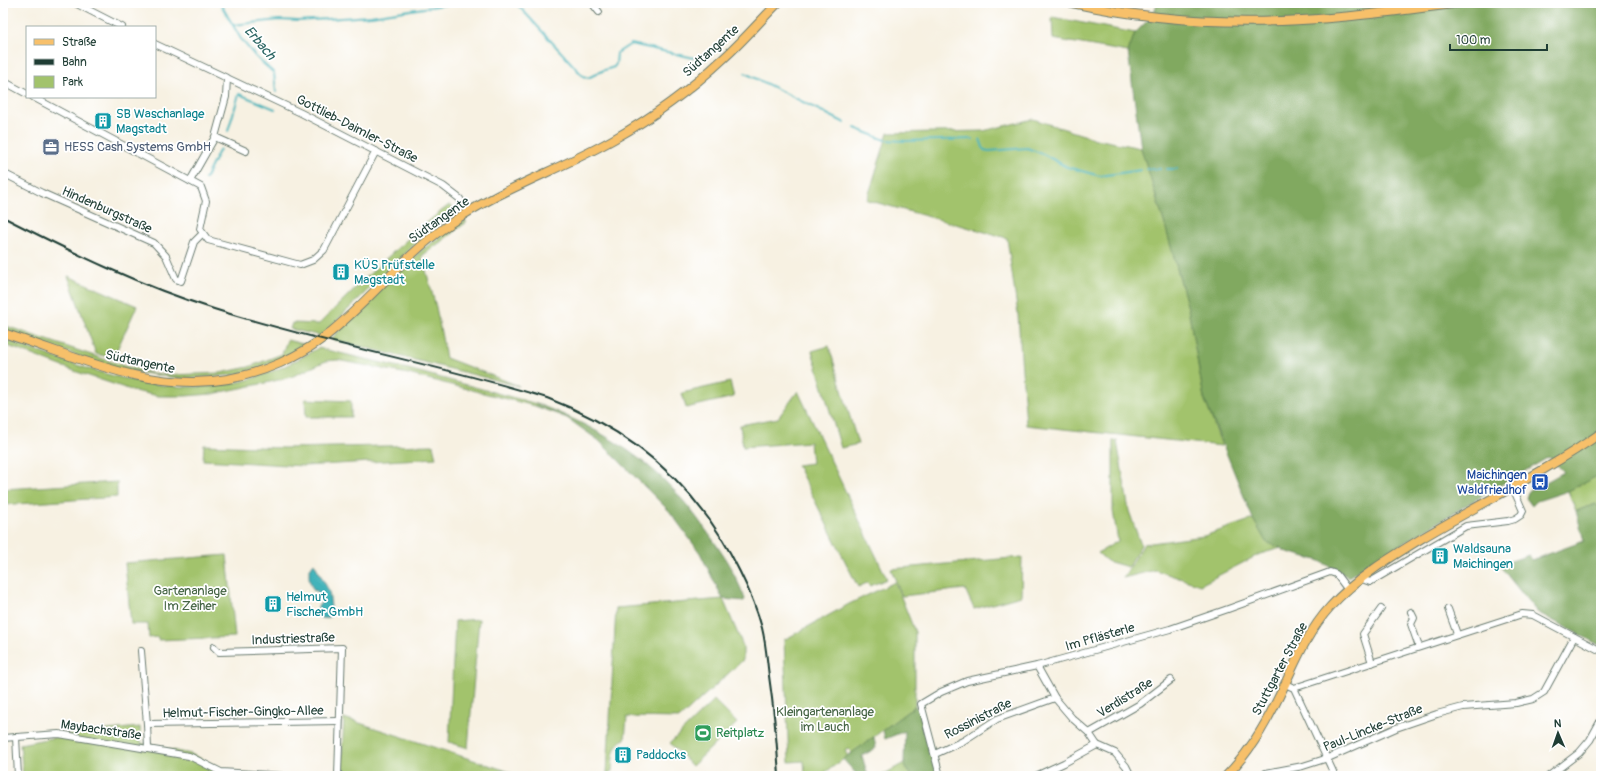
<svg xmlns="http://www.w3.org/2000/svg" width="1604" height="779" viewBox="0 0 1604 779" font-family="Pangolin,sans-serif">
	<rect width="100%" height="100%" fill="#fff"/>
	<filter id="ink" filterUnits="userSpaceOnUse"><feTurbulence type="fractalNoise" baseFrequency=".025" numOctaves="2"/><feDisplacementMap in="SourceGraphic" scale="8" xChannelSelector="R" yChannelSelector="G"/><feConvolveMatrix kernelMatrix="1 2 1 2 8 2 1 2 1" color-interpolation-filters="sRGB"/></filter>
	<filter id="wash" filterUnits="userSpaceOnUse"><feTurbulence type="fractalNoise" baseFrequency=".012" numOctaves="4" result="noise"/><feDisplacementMap in="SourceGraphic" scale="16" xChannelSelector="R" yChannelSelector="G"/><feGaussianBlur stdDeviation="0.9" result="paint"/><feColorMatrix in="noise" values="0 0 0 0 0 0 0 0 0 0 0 0 0 0 0 0 0 1.4 0 .05"/><feComposite in="paint" operator="in"/></filter>
	<g filter="url(#wash)">
		<rect width="100%" height="100%" fill="#f7f1e2"/>
		<g fill="#a2c36c" stroke="#608050">
			<polygon points="1052,17 1135,33 1128,52 1053,39"/>
			<polygon points="1033,119 1096,139 1141,148 1165,225 1188,308 1204,398 1222,446 1026,425 1018,315 1007,238 867,200 888,133 983,131"/>
			<path d="M449 205 454 209 449 218 420 239 321 336 290 329 292 323 319 324C360 283 402 241 449 205Z"/>
			<polygon points="465,220 467,222 422,256 436,307 446,358 519,386 331,339 381,288 423,249"/>
			<polygon points="68,276 137,306 113,358 96,354"/>
			<polygon points="3,325 124,366 150,373 173,375 220,373 249,367 282,354 287,340 307,345 276,361 258,368 232,375 184,379 117,369 3,330"/>
			<path d="M3 339C85 368 173 406 260 376 281 369 299 359 318 348L408 369 537 404 535 406 408 374 337 360 326 361 291 377 270 382 212 394 185 396H159L134 391 77 372 3 344Z"/>
			<polygon points="829,346 858,444 841,448 812,351"/>
			<polygon points="730,382 734,397 686,408 682,393"/>
			<polygon points="798,391 887,579 870,586 867,583 858,587 797,465 812,463 810,442 743,447 740,425 778,418"/>
			<polygon points="305,399 351,401 351,417 306,417"/>
			<polygon points="1113,440 1117,441 1129,511 1141,545 1128,567 1107,561 1098,553 1118,541 1113,511"/>
			<polygon points="204,445 284,448 433,445 436,458 304,466 203,460"/>
			<polygon points="1601,474 1601,509 1596,504 1576,511 1568,491"/>
			<polygon points="117,482 117,497 3,505 3,489"/>
			<polygon points="1253,519 1266,541 1281,548 1260,554 1200,585 1155,570 1123,578 1144,544 1204,536"/>
			<polygon points="227,555 235,637 158,640 158,637 149,638 148,624 131,624 125,563"/>
			<polygon points="1022,557 1021,596 974,609 965,589 902,596 891,569"/>
			<polygon points="895,582 915,632 915,706 852,753 848,749 845,751 848,756 820,776 805,776 804,761 789,762 784,640 849,604"/>
			<path d="M723 599 743 646V660L680 718 627 717 625 739C612 744 613 759 612 771L607 774 616 608Z"/>
			<polygon points="479,619 468,748 449,742 455,621"/>
			<polygon points="714,700 737,723 692,766 670,743"/>
			<polygon points="344,718 504,770 517,776 341,776"/>
			<polygon points="140,727 141,743 191,754 230,773 230,776 23,776 20,744 77,733"/>
			<polygon points="904,763 911,776 881,776"/>
		</g>
		<g fill="#81a960" stroke="#50734a">
			<polygon points="1157,3 1601,3 1601,474 1568,491 1537,501 1532,506 1526,498 1528,492 1564,472 1549,457 1468,504 1348,577 1320,561 1284,551 1281,548 1266,542 1253,519 1204,398 1188,308 1165,225 1141,148 1128,52 1135,33 1154,14"/>
			<path d="M537 404C583 421 633 448 668 484 681 497 692 511 703 526 720 549 735 572 745 599L744 601 723 599 700 553 670 512 598 440 567 418 535 406Z"/>
			<polygon points="1596,504 1601,509 1601,646 1537,612 1499,565 1529,555 1532,560 1584,541 1576,511"/>
			<polygon points="915,706 921,711 938,776 911,776 904,763 905,731 885,739 883,730"/>
			<polygon points="874,737 876,748 862,756 868,776 858,776 843,759"/>
		</g>
		<path fill="#43b3ba" stroke="#317877" d="M314 563 329 591 332 615C327 619 323 620 318 616V606L323 601 316 590 314 591C309 582 306 572 314 563Z"/>
		<g fill="none" stroke-linecap="round" stroke-linejoin="round">
			<g stroke="#43b3ba" stroke-width="2">
				<polyline points="220,3 241,39 256,57 274,73 276,92"/>
				<polyline points="516,3 583,76 588,78 602,71 614,67 616,64 617,53 631,44 694,58"/>
				<polyline points="233,25 279,20 298,21 371,16 457,3"/>
				<polyline points="745,73 845,123"/>
				<polyline points="855,128 885,140 906,141 973,139"/>
				<polyline points="228,131 239,94 275,109"/>
				<polyline points="980,139 984,150 989,151 1027,148 1043,154 1067,167 1100,176 1141,170"/>
				<polyline points="1146,169 1160,169"/>
				<polyline points="1166,169 1177,169"/>
				<polyline points="205,179 220,149"/>
			</g>
		</g>
	</g>
	<g filter="url(#ink)">
		<g fill="none" stroke-linecap="round" stroke-linejoin="round">
			<defs>
				<g id="minor">
					<polyline points="75,3 122,27"/>
					<polyline points="592,3 599,12"/>
					<polyline points="155,44 301,113 443,186 460,199 468,212"/>
					<polyline points="3,81 27,94"/>
					<polyline points="33,97 201,187 206,201 200,229 208,240 300,265 313,260 324,250 376,151"/>
					<polyline points="215,137 246,151"/>
					<polyline points="3,173 42,193 154,243 166,256 176,279 181,281 194,242 202,234"/>
					<polyline points="190,181 215,137 226,97 227,78"/>
					<polyline points="1362,579 1370,582 1466,526 1508,521 1515,519 1521,515 1523,511 1513,488"/>
					<polyline points="1448,609 1457,634"/>
					<polyline points="1411,612 1414,618 1411,624 1419,647"/>
					<polyline points="214,647 219,652 342,648 338,776"/>
					<polyline points="141,651 147,724 148,748"/>
					<polyline points="1372,663 1363,634 1381,609"/>
					<polyline points="1037,666 1055,698 1072,718 1089,733 1097,745 1115,753 1126,766 1131,776"/>
					<polyline points="1285,684 1294,688 1335,776"/>
					<polyline points="1294,688 1513,617 1522,614 1533,615 1601,651"/>
					<polyline points="147,724 339,721"/>
					<polyline points="1089,733 1140,704 1171,680"/>
					<polyline points="16,737 18,776"/>
					<polyline points="3,738 59,734 189,756 221,772 284,776"/>
					<polyline points="935,754 963,741 997,719 1055,698"/>
					<polyline points="1266,773 1303,766 1328,758 1396,728 1437,714 1463,707 1516,703 1533,699 1544,692 1574,637"/>
					<polyline points="940,776 921,704 941,692 967,681 1037,666 1170,629 1228,609 1330,572 1336,574 1348,590"/>
					<polyline points="1036,776 1064,763 1097,745"/>
					<polyline points="1549,776 1579,753 1590,740 1601,720"/>
				</g>
				<g id="major">
					<path d="M1072 3C1141 18 1210 24 1281 21 1341 19 1402 10 1462 3"/>
					<path d="M3 333C76 356 149 393 228 379 263 373 299 357 327 335 370 301 402 257 448 225 499 189 560 170 614 139 653 117 691 89 724 58 743 41 760 21 778 3"/>
					<path d="M1226 776C1253 749 1270 716 1286 682 1298 656 1310 629 1330 607 1356 578 1391 557 1424 537 1483 502 1545 472 1601 433"/>
				</g>
			</defs>
			<use href="#minor" stroke="#6b7c71" stroke-width="8"/>
			<use href="#major" stroke="#6b7c71" stroke-width="10"/>
			<use href="#minor" stroke="#fff" stroke-width="6"/>
			<use href="#major" stroke="#f7c06b" stroke-width="8"/>
			<path stroke="#1f3d34" stroke-width="2" d="M3 217C71 252 141 286 214 309 324 344 438 364 547 398 634 431 700 488 740 572 749 590 757 609 762 628 766 644 767 661 769 676 774 710 777 743 779 776"/>
		</g>
	</g>
	<defs>
		<symbol id="building-square" viewBox="-11 -11 22 22"><rect x="-9" y="-9" width="18" height="18" rx="4" fill="#0f9aa8" stroke="#fff"/><path d="M-4-6H4V6H1V3H-1V6H-4ZM-2.5-4.3h1.7v1.8h-1.7ZM.8-4.3h1.7v1.8H.8ZM-2.5-1h1.7V.8h-1.7ZM.8-1h1.7V.8H.8Z" fill="#fff"/></symbol>
		<symbol id="office-square" viewBox="-11 -11 22 22"><rect x="-9" y="-9" width="18" height="18" rx="4" fill="#5c6f8a" stroke="#fff"/><path d="M-6-3h4V-5.5h4V-3h4V5H-6ZM-1-4.5V-3h2v-1.5ZM-6 0V1H6V0Z" fill="#fff"/></symbol>
		<symbol id="bus-square" viewBox="-11 -11 22 22"><rect x="-9" y="-9" width="18" height="18" rx="4" fill="#1a4fb4" stroke="#fff"/><path d="M-5-6H5V4H4V6H2V4H-2V6H-4V4H-5ZM-3.5-4V0h7V-4ZM-3.5 1.2v1.5H-2V1.2ZM2 1.2v1.5H3.5V1.2Z" fill="#fff"/></symbol>
		<symbol id="stadium-square" viewBox="-11 -11 22 22"><rect x="-9" y="-9" width="18" height="18" rx="4" fill="#2e9e5b" stroke="#fff"/><path d="M0-5a6.5 5 0 1 0 0 10a6.5 5 0 1 0 0-10ZM-3.5-1.8h7v3.6h-7Z" fill="#fff"/></symbol>
	</defs>
	<g fill-rule="evenodd">
		<use href="#building-square" x="93" y="111" width="20" height="20"/>
		<use href="#office-square" x="41" y="137" width="20" height="20"/>
		<use href="#building-square" x="331" y="262" width="20" height="20"/>
		<use href="#bus-square" x="1530" y="472" width="20" height="20"/>
		<use href="#building-square" x="1430" y="546" width="20" height="20"/>
		<use href="#building-square" x="263" y="594" width="20" height="20"/>
		<use href="#stadium-square" x="693" y="723" width="20" height="20"/>
		<use href="#building-square" x="613" y="745" width="20" height="20"/>
	</g>
	<g text-anchor="middle" dominant-baseline="central" stroke-width="3.5" stroke-linejoin="round" paint-order="stroke">
		<g font-size="13" fill="#1f3d34" stroke="#fff">
			<text transform="translate(711 51) rotate(-42)">Südtangente</text>
			<text transform="translate(357 129) rotate(27)">Gottlieb-Daimler-Straße</text>
			<text transform="translate(107 210) rotate(24)">Hindenburgstraße</text>
			<text transform="translate(439 220) rotate(-35)">Südtangente</text>
			<text transform="translate(140 362) rotate(12)">Südtangente</text>
			<text transform="translate(1100 637) rotate(-16)">Im Pflästerle</text>
			<text transform="translate(293 639) rotate(-2)">Industriestraße</text>
			<text transform="translate(1280 669) rotate(-62)">Stuttgarter Straße</text>
			<text transform="translate(1125 698) rotate(-32)">Verdistraße</text>
			<text transform="translate(243 712) rotate(-1)">Helmut-Fischer-Gingko-Allee</text>
			<text transform="translate(978 719) rotate(-27)">Rossinistraße</text>
			<text transform="translate(1373 728) rotate(-22)">Paul-Lincke-Straße</text>
			<text transform="translate(101 730) rotate(8)">Maybachstraße</text>
		</g>
		<g font-size="13" fill="#0d838f" stroke="#fff" text-anchor="start">
			<text x="116" y="114">SB Waschanlage<tspan x="116" dy="15">Magstadt</tspan></text>
			<text x="354" y="265">KÜS Prüfstelle<tspan x="354" dy="15">Magstadt</tspan></text>
			<text x="1453" y="549">Waldsauna<tspan x="1453" dy="15">Maichingen</tspan></text>
			<text x="286" y="597">Helmut<tspan x="286" dy="15">Fischer GmbH</tspan></text>
			<text x="636" y="755">Paddocks</text>
		</g>
		<g font-size="13" fill="#4e5e75" stroke="#fff" text-anchor="start">
			<text x="64" y="147">HESS Cash Systems GmbH</text>
		</g>
		<g font-size="13" fill="#164399" stroke="#fff" text-anchor="end">
			<text x="1527" y="475">Maichingen<tspan x="1527" dy="15">Waldfriedhof</tspan></text>
		</g>
		<g font-size="13" fill="#466545" stroke="#fff">
			<text x="190" y="591">Gartenanlage<tspan x="190" dy="15">Im Zeiher</tspan></text>
			<text x="825" y="712">Kleingartenanlage<tspan x="825" dy="15">im Lauch</tspan></text>
		</g>
		<g font-size="13" fill="#27864d" stroke="#fff" text-anchor="start">
			<text x="716" y="733">Reitplatz</text>
		</g>
		<g font-size="14" font-style="italic" fill="#2c6663" stroke="#fff">
			<text transform="translate(260 43) rotate(49)">Erbach</text>
		</g>
	</g>
	<rect width="1604" height="779" fill="none" stroke="#fff" stroke-width="16"/>
	<rect x="26" y="26" width="130" height="72" fill="#ffffff" stroke="#a5b1ae"/>
	<rect x="34" y="39" width="20" height="6" fill="#f7c06b" stroke="#a5b1ae"/>
	<text x="62" y="46" font-size="12" fill="#1f3d34">Straße</text>
	<rect x="34" y="59" width="20" height="6" fill="#1f3d34" stroke="#a5b1ae"/>
	<text x="62" y="66" font-size="12" fill="#1f3d34">Bahn</text>
	<rect x="34" y="76" width="20" height="12" fill="#a2c36c" stroke="#a5b1ae"/>
	<text x="62" y="86" font-size="12" fill="#1f3d34">Park</text>
	<g transform="translate(1558 733) rotate(358)" stroke="#ffffff" stroke-width="3" paint-order="stroke">
	<path d="M0-3L7 15L0 10L-7 15Z" fill="#1f3d34"/>
	<text y="-6" font-size="11" font-weight="bold" text-anchor="middle" fill="#1f3d34">N</text>
	</g>
	<path d="M1450 44v6h97v-6" fill="none" stroke="#1f3d34" stroke-width="2"/>
	<text x="1456" y="44" font-size="12" fill="#1f3d34" stroke="#ffffff" stroke-width="3" paint-order="stroke">100 m</text>
</svg>
